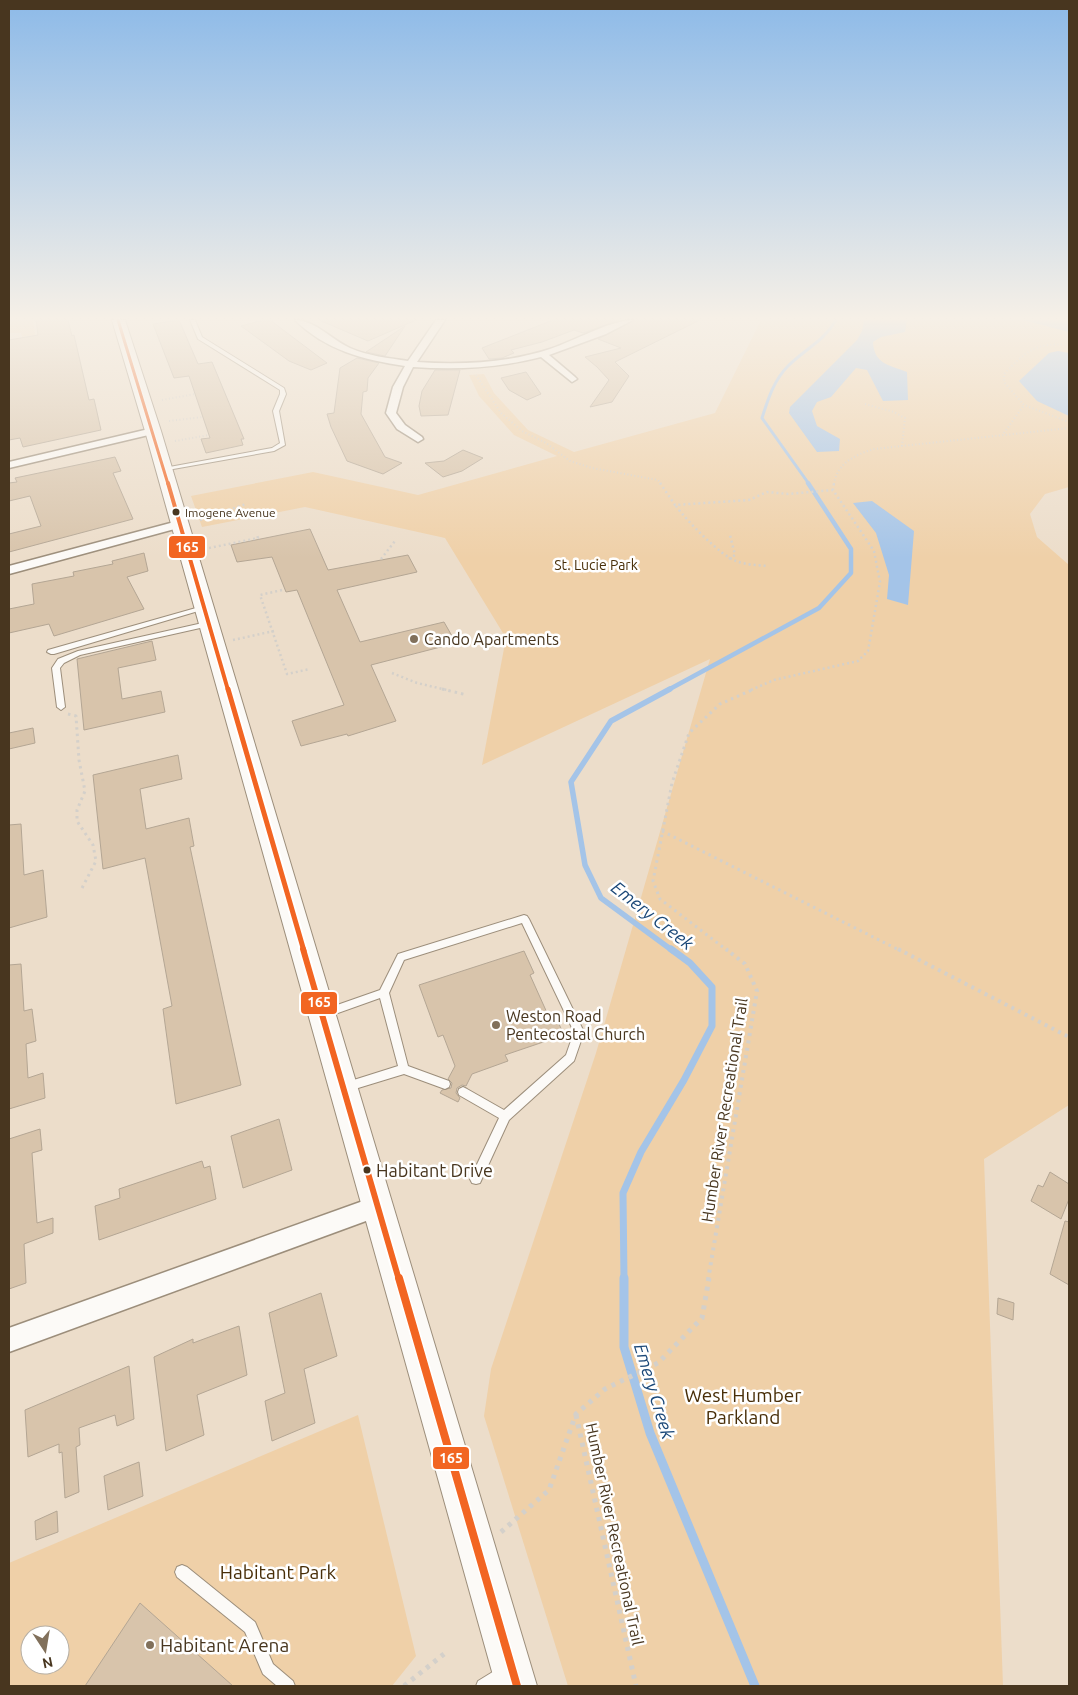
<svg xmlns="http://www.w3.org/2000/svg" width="1078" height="1695" viewBox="0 0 1078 1695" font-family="Ubuntu,sans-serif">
	<rect width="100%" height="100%" fill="#ecddca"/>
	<g fill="#efd0a8" fill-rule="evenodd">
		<polygon points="9,320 33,320 35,335 22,337 21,333 9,333"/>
		<polygon points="761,320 1069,320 1069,487 1045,494 1030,514 1037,537 1069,565 1069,1105 984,1159 1003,1686 568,1686 484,1416 491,1369 596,1053 710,659 482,765 506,638 445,538 305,507 202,527 191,496 313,472 418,495 557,456 514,435 479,396 469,375 484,374 494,393 528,430 574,452 715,413"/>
		<path d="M358 1415 416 1656 392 1686H9V1563ZM30 1635H60V1665H30Z"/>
	</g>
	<g fill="#a4c4e8">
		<path d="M864 320H907L905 332 881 337 873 342C874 364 889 365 907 372L908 400 883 401 867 370 856 368 831 397 817 402 812 411 817 426 840 439 839 451 817 452 789 413 790 407 857 340 862 331Z"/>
		<polygon points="1023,320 1069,320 1069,332"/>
		<polygon points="1058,351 1069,353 1069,416 1037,401 1019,381 1049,353"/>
		<polygon points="872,501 914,531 908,605 887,599 889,575 876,533 853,503"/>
	</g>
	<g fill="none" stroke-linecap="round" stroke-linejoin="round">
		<path stroke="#a4c4e8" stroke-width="3" d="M809 484 762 418C768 399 774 380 788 366 805 349 824 341 836 320"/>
		<polyline stroke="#a4c4e8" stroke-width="4.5" points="668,690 819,608 851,573 851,549 808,483"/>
		<polyline stroke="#a4c4e8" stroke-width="5.5" points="670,689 611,721 571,782 585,865 601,898 673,951"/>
		<polyline stroke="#a4c4e8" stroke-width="7" points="624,1280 623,1193 641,1152 684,1080 712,1026 712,987 690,963 671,949"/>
		<polyline stroke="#a4c4e8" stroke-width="9" points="624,1278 624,1347 650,1433 755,1686"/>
	</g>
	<g fill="#d8c4ab" stroke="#b4a694">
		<polygon points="36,320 68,320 72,336 74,335 89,400 94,399 101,430 23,447 20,438 9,440 9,340 38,335"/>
		<polygon points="179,320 198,364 212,362 244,439 241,439 243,445 206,453 201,439 210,438 189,376 174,378 153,324"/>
		<polygon points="264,320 270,320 327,363 311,370 289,361 241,326"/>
		<polygon points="319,320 416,320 368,341"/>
		<polygon points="553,320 619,320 583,333 574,330 542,342 511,350 514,353 502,358 489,359 482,348"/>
		<polygon points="635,320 700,320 615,362 629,376 612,402 590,407 609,380 597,367 585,357 621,348 598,339"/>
		<polygon points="405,326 385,356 366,352"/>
		<polygon points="357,358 379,363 368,378 367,391 363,392 361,414 385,457 402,463 383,474 347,461 331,427 327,414 334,413 340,368"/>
		<polygon points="435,370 460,370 448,415 421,416 419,406 422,391"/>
		<polygon points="526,372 541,394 527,400 509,390 501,378"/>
		<polygon points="463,450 483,458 462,471 443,477 425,463 444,461"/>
		<polygon points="115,457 121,471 113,473 133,519 9,552 9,534 41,526 30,496 9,501 9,483 17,482 15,478"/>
		<polygon points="310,529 328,570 408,555 417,572 337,590 360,642 444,622 456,643 371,665 396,721 348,736 347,734 301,746 292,721 344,705 297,590 286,592 272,557 237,562 231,545"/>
		<polygon points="144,553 148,571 127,577 144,609 54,636 49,624 9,633 9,609 34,604 32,584 74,576 73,572 113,564 112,561"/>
		<polygon points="152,641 156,660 118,668 122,699 161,691 165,712 84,730 77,659"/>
		<polygon points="33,728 35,743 9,749 9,733"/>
		<polygon points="178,755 182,779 140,789 146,829 189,818 194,846 190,847 241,1085 176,1104 163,1009 172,1006 145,858 103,869 93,775"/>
		<polygon points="21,824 24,875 43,870 47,917 9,928 9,825"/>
		<polygon points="524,951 534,973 530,975 548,1015 554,1013 564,1035 505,1055 508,1061 472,1074 466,1086 462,1085 457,1088 456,1093 460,1098 458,1102 440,1093 442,1090 451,1088 452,1083 448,1079 455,1066 443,1035 438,1037 419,985"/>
		<polygon points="21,964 24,1011 32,1009 36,1041 26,1044 28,1078 43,1073 45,1098 9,1109 9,965"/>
		<polygon points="279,1119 292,1170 243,1188 231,1136"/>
		<polygon points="40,1129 42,1150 32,1153 37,1223 53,1218 53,1233 24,1244 26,1283 9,1289 9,1139"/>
		<polygon points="202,1161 204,1168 210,1166 216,1199 99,1240 95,1206 120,1198 119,1189"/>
		<polygon points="1050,1172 1069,1184 1069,1199 1061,1219 1031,1201 1038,1185 1043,1187"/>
		<polygon points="1065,1221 1069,1222 1069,1285 1050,1274"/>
		<polygon points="321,1293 337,1356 304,1369 315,1423 272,1441 265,1401 285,1393 269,1313"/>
		<polygon points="998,1298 1014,1303 1013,1320 997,1314"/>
		<polygon points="239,1326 247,1375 197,1395 204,1435 166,1451 154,1357 193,1339 193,1343"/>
		<polygon points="129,1366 134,1419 117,1426 115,1415 79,1428 80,1445 76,1447 79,1492 65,1498 62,1452 59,1453 59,1444 28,1457 25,1410"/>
		<polygon points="139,1462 143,1496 108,1510 104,1476"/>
		<polygon points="57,1511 58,1532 36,1540 35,1521"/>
		<polygon points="140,1603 233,1686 85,1686"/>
	</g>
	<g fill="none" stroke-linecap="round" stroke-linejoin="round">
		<defs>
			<g id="lane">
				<polygon points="190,320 195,320 202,337 284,388 286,394 279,411 285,445 274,451 162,471 161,470 164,468 272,448 280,443 273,411 280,394 280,390 198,339"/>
				<polygon points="203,606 205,607 205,609 54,654 51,654 47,652 48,650"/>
				<polygon points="207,622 209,622 209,626 80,655 64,663 60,668 65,707 61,710 57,707 52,668 58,659 78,651"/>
				<polygon points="524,915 527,916 529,919 584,1032 574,1061 509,1120 480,1183 476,1184 472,1183 470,1179 499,1118 459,1095 458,1092 459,1089 463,1087 467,1089 504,1110 566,1055 574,1032 522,923 404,960 389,993 408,1066 449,1081 450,1084 449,1087 445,1089 404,1074 345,1092 341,1090 340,1087 341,1084 398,1066 380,998 324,1018 320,1017 319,1014 320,1011 380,990 398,954"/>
				<polygon points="182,1565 187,1567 255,1622 273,1664 293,1681 295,1686 277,1686 263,1674 245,1632 177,1577 175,1572 177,1567"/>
				<path d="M504 1665 509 1668 512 1673C505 1688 489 1686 476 1686L478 1681Z"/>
			</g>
			<g id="street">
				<path d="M295 320C315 320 332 340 350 348 368 356 389 358 408 361L436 320H445L417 362C462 365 507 363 550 349 574 341 611 320 633 320L606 334 549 355 575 377 577 379 572 382 541 357C498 368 457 370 413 367L403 387 396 413 405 425 422 437 423 439 418 442 397 429 386 413 393 387 405 366C364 360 325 350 295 320Z"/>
				<polygon points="153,428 157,429 157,433 9,468 9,462"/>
				<polygon points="178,521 182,523 182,527 9,574 9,566"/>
				<polygon points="377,1196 385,1200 388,1207 385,1214 9,1352 9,1328"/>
			</g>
			<polygon id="secondary" points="112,320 125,320 161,431 537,1686 496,1686 145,431"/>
		</defs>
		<use href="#lane" stroke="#9c8e7b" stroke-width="2"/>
		<use href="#street" stroke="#9c8e7b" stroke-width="3"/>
		<use href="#secondary" stroke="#9c8e7b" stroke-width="2"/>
		<g stroke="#d4d0ca" stroke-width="2" stroke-dasharray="1 2.5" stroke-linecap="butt">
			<path d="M1069 345C1036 342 1026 351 1004 374V382L1024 405 1069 422"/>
			<polyline points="476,375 501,413 522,431 546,443 570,461 592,468 658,480 661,484"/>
			<polyline points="162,400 195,394"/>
			<polyline points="865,404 894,412 905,418 902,446"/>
			<polyline points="169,421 203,417"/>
			<polyline points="1004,433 1024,405"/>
			<polyline points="175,441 209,435"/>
			<path d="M834 484C837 463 855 455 874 449L1069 428"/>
		</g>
		<g stroke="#d4d0ca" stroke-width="2.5" stroke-dasharray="2 3" stroke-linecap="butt">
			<polyline points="660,483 675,505 749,500 767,492 788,494 833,490"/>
			<path d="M676 506C686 520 721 556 736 561 746 565 757 565 767 566"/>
			<polyline points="200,520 246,504"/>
			<polyline points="209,548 258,538 257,535"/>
			<polyline points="381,559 395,541"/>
			<polyline points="729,559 735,555 730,535"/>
			<polyline points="282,590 260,595 287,674 310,669"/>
			<polyline points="233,640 274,631"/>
			<polyline points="392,673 417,683 447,690"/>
			<polyline points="751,690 774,680 858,661 868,651 880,582 874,551 833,490 834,483"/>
		</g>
		<g stroke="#d4d0ca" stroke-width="3" stroke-dasharray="2.5 4" stroke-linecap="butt">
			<polyline points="442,689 467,695"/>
			<polyline points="68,714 76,716 79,760 85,791 77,810 77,821 93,845 96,861 81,890"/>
			<polyline points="662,831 901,951"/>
			<polyline points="728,951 660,899 653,881 672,783 689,733 720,704 754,689"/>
		</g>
		<g stroke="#d4d0ca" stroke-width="4" stroke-dasharray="3 4.5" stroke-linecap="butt">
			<polyline points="898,949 1069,1037"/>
			<polyline points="708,1280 757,991 745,964 726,949"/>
		</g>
		<g stroke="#d4d0ca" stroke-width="5" stroke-dasharray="4 5.5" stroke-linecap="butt">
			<polyline points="576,1415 636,1686"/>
			<polyline points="501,1532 549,1490 576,1414 605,1389 658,1363 702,1318 709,1278"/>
			<polyline points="404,1686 444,1654"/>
		</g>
		<use href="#lane" fill="#fcfaf7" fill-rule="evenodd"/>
		<use href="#street" fill="#fcfaf7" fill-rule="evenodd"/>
		<use href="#secondary" fill="#fcfaf7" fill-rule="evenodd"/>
		<defs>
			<polyline id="bus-1-far4" points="118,320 168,484"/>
			<polyline id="bus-1-far3" points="168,483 228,690"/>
			<polyline id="bus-1-far2" points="228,689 304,951"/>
			<polyline id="bus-1-far1" points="303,949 399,1280"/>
			<polyline id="bus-1" points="399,1278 517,1686"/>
		</defs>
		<use href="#bus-1-far4" stroke="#fff" stroke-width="5.5"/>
		<use href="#bus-1-far3" stroke="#fff" stroke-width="7"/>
		<use href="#bus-1-far2" stroke="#fff" stroke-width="9"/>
		<use href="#bus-1-far1" stroke="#fff" stroke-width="10"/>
		<use href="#bus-1" stroke="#fff" stroke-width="11"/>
		<use href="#bus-1-far4" stroke="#f26522" stroke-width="3"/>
		<use href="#bus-1-far3" stroke="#f26522" stroke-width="4"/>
		<use href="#bus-1-far2" stroke="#f26522" stroke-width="5"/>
		<use href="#bus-1-far1" stroke="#f26522" stroke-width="6"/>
		<use href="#bus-1" stroke="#f26522" stroke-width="8"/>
	</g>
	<linearGradient id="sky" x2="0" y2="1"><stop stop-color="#8dbae8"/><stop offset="0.57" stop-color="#f6f0e7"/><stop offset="1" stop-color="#f6f0e7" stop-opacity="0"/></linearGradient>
	<rect width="1078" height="558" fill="url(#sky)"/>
	<g fill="#48361f" stroke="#fff" stroke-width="2">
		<circle cx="176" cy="512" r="4.5"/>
		<circle cx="367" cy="1170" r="4.5"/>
	</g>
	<g fill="#81705b" stroke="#fff" stroke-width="2">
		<circle cx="414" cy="639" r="5"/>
		<circle cx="496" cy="1025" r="5"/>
		<circle cx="150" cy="1645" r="5"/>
	</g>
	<g text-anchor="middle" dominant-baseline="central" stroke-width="5" stroke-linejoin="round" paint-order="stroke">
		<g font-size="12" fill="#48361f" stroke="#fff" text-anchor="start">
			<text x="185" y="512">Imogene Avenue</text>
		</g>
		<g font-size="14" fill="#482e08" stroke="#fff">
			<text x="596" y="565">St. Lucie Park</text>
		</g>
		<g font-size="16" fill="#48361f" stroke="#fff" text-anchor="start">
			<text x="424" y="639">Cando Apartments</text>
			<text x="506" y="1016">Weston Road<tspan x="506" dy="18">Pentecostal Church</tspan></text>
		</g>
		<g font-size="16" fill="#48361f" stroke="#fff">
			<text transform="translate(724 1110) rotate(-81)">Humber River Recreational Trail</text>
			<text transform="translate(615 1534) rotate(78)">Humber River Recreational Trail</text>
		</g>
		<g font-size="18" font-style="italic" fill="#1b4878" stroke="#fff">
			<text transform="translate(653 915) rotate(38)">Emery Creek</text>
			<text transform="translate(655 1391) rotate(73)">Emery Creek</text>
		</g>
		<g font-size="18" fill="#48361f" stroke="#fff" text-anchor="start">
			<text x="376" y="1170">Habitant Drive</text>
		</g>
		<g font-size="19" fill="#482e08" stroke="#fff">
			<text x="743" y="1395">West Humber<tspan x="743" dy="22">Parkland</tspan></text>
			<text x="278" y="1572">Habitant Park</text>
		</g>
		<g font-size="19" fill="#48361f" stroke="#fff" text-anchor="start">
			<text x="160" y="1645">Habitant Arena</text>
		</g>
	</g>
	<g stroke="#fff" stroke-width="2">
		<rect x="168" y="535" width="38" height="24" rx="5" fill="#f26522"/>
		<rect x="300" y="991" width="38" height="24" rx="5" fill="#f26522"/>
		<rect x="432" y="1446" width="38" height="24" rx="5" fill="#f26522"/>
	</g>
	<g font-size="14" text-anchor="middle" font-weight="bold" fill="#fff">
		<text x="187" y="552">165</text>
		<text x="319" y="1007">165</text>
		<text x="451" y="1463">165</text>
	</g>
	<rect width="1078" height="1695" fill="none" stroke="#48361f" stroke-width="20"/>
	<g transform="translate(45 1650) rotate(168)"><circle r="24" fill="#ffffff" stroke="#b6afa5"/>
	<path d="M0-4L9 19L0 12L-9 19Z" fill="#81705b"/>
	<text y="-8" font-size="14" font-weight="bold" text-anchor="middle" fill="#48361f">N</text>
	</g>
</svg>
